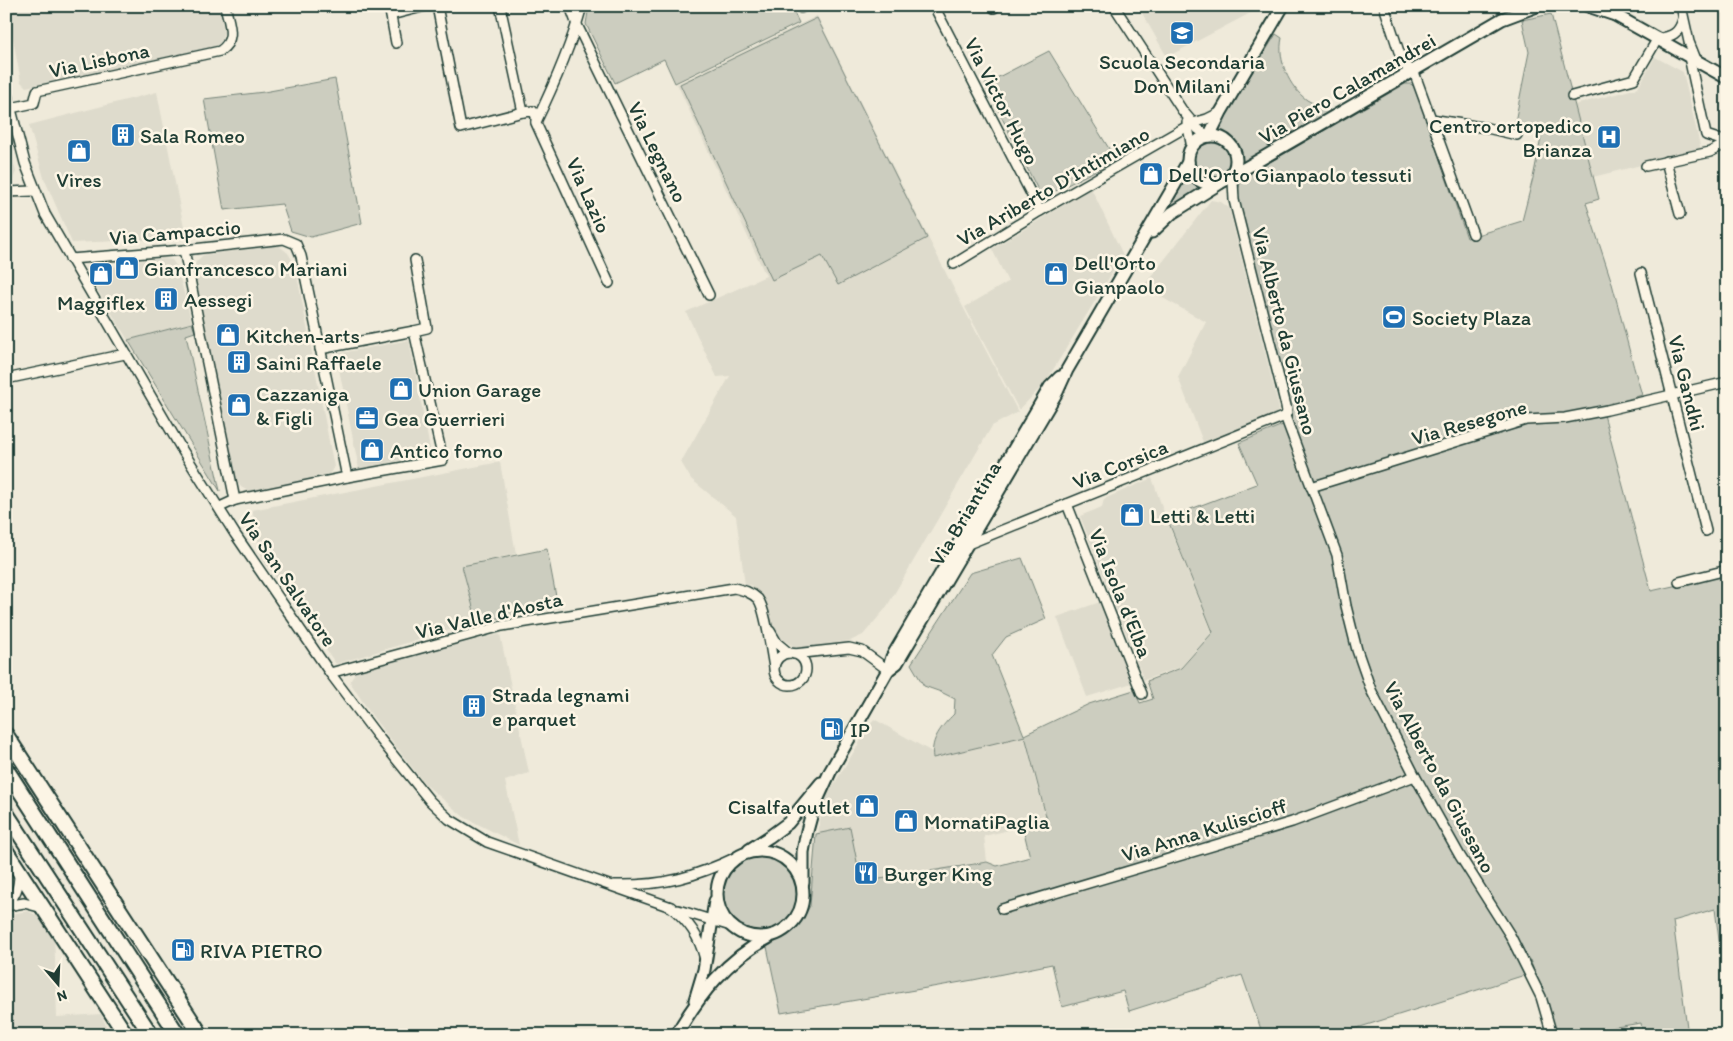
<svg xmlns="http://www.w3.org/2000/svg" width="1733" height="1041" viewBox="0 0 1733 1041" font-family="Itim,sans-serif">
	<rect width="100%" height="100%" fill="#efeada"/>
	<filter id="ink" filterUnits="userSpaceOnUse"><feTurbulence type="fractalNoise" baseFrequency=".02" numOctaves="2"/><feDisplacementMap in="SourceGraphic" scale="10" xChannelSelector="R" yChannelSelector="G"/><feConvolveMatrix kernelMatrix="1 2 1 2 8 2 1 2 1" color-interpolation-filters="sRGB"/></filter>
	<g filter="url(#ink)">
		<g fill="#dedbcc">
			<polygon points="7,6 219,6 224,32 220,43 214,47 26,87 21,82"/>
			<polygon points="1138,6 1257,6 1258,9 1167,57"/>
			<polygon points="817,16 962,305 1018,412 992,426 886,608 863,635 850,641 796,648 776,635 764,601 751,585 745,585 736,516 691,479 681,462 730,376 717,377 686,312 766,276 677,84"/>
			<polygon points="1655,57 1683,72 1701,150 1593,177 1574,105 1638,88"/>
			<polygon points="157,92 186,238 72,243 44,178 29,125"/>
			<polygon points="6,132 16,172 10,186 6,187"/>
			<polygon points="1091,188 1123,255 1045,383 1019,410 965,307 1008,282 992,249"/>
			<polygon points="1211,200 1221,202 1229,208 1279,408 1276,414 1203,442 1178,377 1206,322 1143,287"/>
			<polygon points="278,245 288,253 295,265 334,467 329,475 325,479 250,492 241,487 236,480 194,268 196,262 203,255"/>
			<polygon points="161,258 172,260 177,267 192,323 128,340 92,281 90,272 145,260"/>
			<polygon points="409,340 431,454 359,469 336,354"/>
			<polygon points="500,462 516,554 462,566 477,622 336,664 262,558 252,510"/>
			<polygon points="1152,478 1166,518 1212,632 1181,667 1144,680 1080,516 1102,507 1104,499"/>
			<polygon points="1100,602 1132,683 1087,697 1057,617"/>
			<polygon points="500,634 529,773 505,781 519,845 464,817 425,784 372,716 350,682 357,669"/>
			<polygon points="874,719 932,752 934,758 1024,735 1046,820 1022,827 984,836 987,861 954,866 946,901 813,890 815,852 823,802"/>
			<polygon points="28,911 40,917 54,932 57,1017 101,1014 110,1035 6,1035 6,915"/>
		</g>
		<g fill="#cccdbf" stroke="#76857a">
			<polygon points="589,6 690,6 691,8 695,6 791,6 799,23 675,83 664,59 615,83 586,24"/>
			<path d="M1551 14 1599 199 1586 203C1594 229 1603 254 1611 280 1622 319 1630 357 1642 395L1602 407 1651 591 1727 574V1002L1715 909 1673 921 1688 1035H1643L1641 1023 1566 1035H1557L1550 1012 1530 960 1523 962 1528 974 1335 1035H1263L1242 975 1129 1011 1123 991 1062 1007 1052 964 973 980 781 1013 767 947 795 930 810 906 816 834 850 827 861 882 987 862 997 866 1030 857 1023 828 1047 820 1025 736 933 758C930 739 942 726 954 714L955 699 941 692 924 686 911 664 970 573 1022 558 1046 619 1006 637 992 655 1024 735 1089 704 1134 690 1140 703 1153 699 1147 681 1181 668 1213 632 1167 518 1257 484 1239 443 1285 424 1290 403 1237 193 1240 184 1246 176 1405 84H1411L1415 88 1467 238 1522 221 1533 178 1542 133 1514 127 1529 52 1522 20Z"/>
			<polygon points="817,18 927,238 838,285 822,256 772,280 680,84"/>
			<path d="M1276 34 1282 38C1277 60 1289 87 1307 100 1314 104 1321 107 1329 109L1330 112 1242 163C1239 141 1235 139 1216 131Z"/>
			<polygon points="1049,51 1116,160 1042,198 985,84"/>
			<polygon points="335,79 362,223 311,237 291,231 282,204 224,210 204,99 264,92"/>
			<circle cx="1213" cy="160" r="19"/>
			<path d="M1186 171C1191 180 1198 185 1207 188L1156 225Z"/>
			<polygon points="192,323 195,332 186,335 220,491 128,340"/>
			<polygon points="547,549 558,607 477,622 462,566"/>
			<circle cx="760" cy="894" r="37"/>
		</g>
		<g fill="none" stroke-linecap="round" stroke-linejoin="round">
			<defs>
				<g id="minor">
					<polyline points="389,6 396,43"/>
					<polyline points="437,6 461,128 523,112 533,111 536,116 536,123 609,283"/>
					<polyline points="500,6 523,112"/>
					<polyline points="570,6 577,25 709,295"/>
					<polyline points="934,6 1040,211"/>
					<polyline points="993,6 994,8"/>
					<polyline points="1114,6 1182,110 1198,129 1208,136"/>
					<polyline points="1384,6 1403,64 1414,72 1473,234"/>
					<polyline points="1681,6 1689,42 1697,62"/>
					<polyline points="801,8 805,6"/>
					<polyline points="391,15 426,6"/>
					<path d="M1658 39C1672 36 1679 34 1683 19"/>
					<polyline points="1689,57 1706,135 1727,142"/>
					<path d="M6 90 25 163 45 214 181 448 235 534 330 673 376 734 430 801 449 819 487 842 671 907C689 922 699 936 705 959"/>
					<polyline points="1572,96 1634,79 1658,38"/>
					<path d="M11 108 34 103 37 91 220 51C237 39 229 24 225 6"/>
					<polyline points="1431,119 1487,128 1517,135"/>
					<path d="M536 122C554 85 571 46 582 6"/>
					<polyline points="1187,122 1192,148"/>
					<polyline points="1666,161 1680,214"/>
					<polyline points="1646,166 1710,152 1727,143"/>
					<polyline points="1235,170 1233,181 1234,200 1286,406 1287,412 1285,416 1337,555 1346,606 1357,650 1371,690 1415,776 1460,856 1510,935 1541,997 1552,1035"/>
					<polyline points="6,192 35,191"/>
					<polyline points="184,250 235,500"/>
					<polyline points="70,259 184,250 284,239 296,244 301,256 347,477 235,500 220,507"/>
					<polyline points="954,264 1040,211 1193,123 1207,119 1221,112"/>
					<polyline points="1641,273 1706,531"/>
					<polyline points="414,331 427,328 415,260"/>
					<polyline points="320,349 414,331 443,460 347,477"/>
					<polyline points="6,379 125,354"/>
					<polyline points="1311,487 1526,420 1565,418 1607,410 1727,382"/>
					<polyline points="1067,504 1142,694"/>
					<polyline points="968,544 1285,416"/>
					<polyline points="1679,582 1727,570"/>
					<polyline points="770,631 777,643 789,653"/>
					<circle cx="790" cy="669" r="16"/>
					<polyline points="794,654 849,648 862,651 888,670"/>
					<path d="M330 673 502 626 734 588C743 590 751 592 758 599 766 609 771 653 774 667"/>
					<path d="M614 885C664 886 695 877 739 856"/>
					<path d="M6 906C16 895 19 887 19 873"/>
					<polyline points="7,906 24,903 43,908"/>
					<polyline points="1002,909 1292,822 1415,776"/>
					<polyline points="678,910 731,926"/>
				</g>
				<g id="major">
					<polyline points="1588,6 1612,14"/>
					<polyline points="1604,6 1615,15 1727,78"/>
					<polyline points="1209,136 1221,112 1283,6"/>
					<circle cx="1212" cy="160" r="24"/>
					<polyline points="1230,176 1242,170 1502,19 1537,6"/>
					<polyline points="1152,232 1172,213 1220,183"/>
					<polyline points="888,670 897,663 1057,392 1067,370 1188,162"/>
					<polyline points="749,850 769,837 788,823 821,783"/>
					<circle cx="760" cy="894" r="43"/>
					<polyline points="803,883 803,852 807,831 813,809 830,772 888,670 892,657 1035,413 1050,387 1060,377"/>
					<polyline points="695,1000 704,970 715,901"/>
					<path d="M676 1035C700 994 726 960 768 938"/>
				</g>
				<g id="highway">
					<polyline points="6,735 201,1035"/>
					<polyline points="6,769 178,1035"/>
					<polyline points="6,813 151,1035"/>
					<polyline points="6,851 126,1035"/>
				</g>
			</defs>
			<use href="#minor" stroke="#1f3d34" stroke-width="12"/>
			<use href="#major" stroke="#1f3d34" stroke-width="15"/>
			<use href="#highway" stroke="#1f3d34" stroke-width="18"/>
			<use href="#minor" stroke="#fcf5e5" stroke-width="9"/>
			<use href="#major" stroke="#fcf5e5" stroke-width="11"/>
			<use href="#highway" stroke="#fcf5e5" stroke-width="14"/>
		</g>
	</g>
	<defs>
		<symbol id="school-square" viewBox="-11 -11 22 22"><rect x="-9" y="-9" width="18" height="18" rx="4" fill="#1f6fb2" stroke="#fcf5e5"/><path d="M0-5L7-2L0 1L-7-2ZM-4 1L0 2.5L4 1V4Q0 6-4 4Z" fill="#fff"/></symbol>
		<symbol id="building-square" viewBox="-11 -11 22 22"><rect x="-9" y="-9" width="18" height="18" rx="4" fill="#1f6fb2" stroke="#fcf5e5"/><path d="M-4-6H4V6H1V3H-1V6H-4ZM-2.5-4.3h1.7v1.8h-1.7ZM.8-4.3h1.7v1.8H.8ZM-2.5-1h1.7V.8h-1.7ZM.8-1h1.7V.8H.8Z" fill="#fff"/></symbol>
		<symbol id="hospital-square" viewBox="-11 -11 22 22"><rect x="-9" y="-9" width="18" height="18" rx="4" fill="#1f6fb2" stroke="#fcf5e5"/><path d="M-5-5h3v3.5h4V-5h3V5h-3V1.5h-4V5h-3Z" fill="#fff"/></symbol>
		<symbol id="shop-square" viewBox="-11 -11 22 22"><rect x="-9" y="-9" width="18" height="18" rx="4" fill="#1f6fb2" stroke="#fcf5e5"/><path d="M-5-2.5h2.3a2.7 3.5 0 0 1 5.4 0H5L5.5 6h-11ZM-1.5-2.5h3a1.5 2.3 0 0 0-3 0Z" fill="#fff"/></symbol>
		<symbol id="stadium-square" viewBox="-11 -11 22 22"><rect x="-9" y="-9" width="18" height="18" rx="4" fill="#1f6fb2" stroke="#fcf5e5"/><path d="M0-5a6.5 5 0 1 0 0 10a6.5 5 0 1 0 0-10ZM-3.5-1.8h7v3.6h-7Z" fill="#fff"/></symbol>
		<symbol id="office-square" viewBox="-11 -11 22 22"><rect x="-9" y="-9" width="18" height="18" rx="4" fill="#1f6fb2" stroke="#fcf5e5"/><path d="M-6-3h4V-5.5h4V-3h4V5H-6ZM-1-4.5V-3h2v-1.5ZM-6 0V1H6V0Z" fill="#fff"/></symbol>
		<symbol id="fuel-square" viewBox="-11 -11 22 22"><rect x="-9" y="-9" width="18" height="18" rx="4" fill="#1f6fb2" stroke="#fcf5e5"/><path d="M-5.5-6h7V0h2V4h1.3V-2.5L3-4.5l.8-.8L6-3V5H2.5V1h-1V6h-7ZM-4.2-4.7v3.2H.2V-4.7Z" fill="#fff"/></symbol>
		<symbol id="restaurant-square" viewBox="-11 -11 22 22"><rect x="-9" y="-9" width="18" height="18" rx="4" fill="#1f6fb2" stroke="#fcf5e5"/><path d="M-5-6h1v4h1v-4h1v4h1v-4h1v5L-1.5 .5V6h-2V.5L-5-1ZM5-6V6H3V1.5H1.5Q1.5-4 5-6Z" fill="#fff"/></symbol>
	</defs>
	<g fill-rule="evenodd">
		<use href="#school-square" x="1168" y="19" width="28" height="28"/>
		<use href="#building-square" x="109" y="121" width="28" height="28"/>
		<use href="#hospital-square" x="1595" y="123" width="28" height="28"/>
		<use href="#shop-square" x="65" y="137" width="28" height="28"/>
		<use href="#shop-square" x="1137" y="160" width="28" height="28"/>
		<use href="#shop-square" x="113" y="254" width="28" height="28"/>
		<use href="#shop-square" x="87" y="260" width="28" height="28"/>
		<use href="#shop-square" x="1042" y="260" width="28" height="28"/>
		<use href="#building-square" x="152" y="285" width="28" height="28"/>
		<use href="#stadium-square" x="1380" y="303" width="28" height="28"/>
		<use href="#shop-square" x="214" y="321" width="28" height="28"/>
		<use href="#building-square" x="225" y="348" width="28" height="28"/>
		<use href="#shop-square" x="387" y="375" width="28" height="28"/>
		<use href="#shop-square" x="225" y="391" width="28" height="28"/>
		<use href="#office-square" x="353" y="404" width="28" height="28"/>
		<use href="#shop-square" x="358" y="436" width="28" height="28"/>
		<use href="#shop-square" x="1118" y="501" width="28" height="28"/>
		<use href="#building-square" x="460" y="692" width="28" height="28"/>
		<use href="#fuel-square" x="818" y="715" width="28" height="28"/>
		<use href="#shop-square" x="853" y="792" width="28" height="28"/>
		<use href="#shop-square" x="892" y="807" width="28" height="28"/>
		<use href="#restaurant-square" x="852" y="859" width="28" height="28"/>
		<use href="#fuel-square" x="169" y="936" width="28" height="28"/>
	</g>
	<g text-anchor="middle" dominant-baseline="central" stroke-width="5" stroke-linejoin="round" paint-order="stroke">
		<g font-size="21" fill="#1f3d34" stroke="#fcf5e5">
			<text transform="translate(99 60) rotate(-12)">Via Lisbona</text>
			<text transform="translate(1347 88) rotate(-30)">Via Piero Calamandrei</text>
			<text transform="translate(1002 101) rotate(63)">Via Victor Hugo</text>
			<text transform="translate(658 152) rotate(64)">Via Legnano</text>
			<text transform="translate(1053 186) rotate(-30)">Via Ariberto D'Intimiano</text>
			<text transform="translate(589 195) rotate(66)">Via Lazio</text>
			<text transform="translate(175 232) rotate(-5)">Via Campaccio</text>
			<text transform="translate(1285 331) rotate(76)">Via Alberto da Giussano</text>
			<text transform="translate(1687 383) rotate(76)">Via Gandhi</text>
			<text transform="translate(1469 422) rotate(-16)">Via Resegone</text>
			<text transform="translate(1120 464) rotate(-22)">Via Corsica</text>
			<text transform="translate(965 513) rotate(-59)">Via Briantina</text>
			<text transform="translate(288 579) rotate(56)">Via San Salvatore</text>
			<text transform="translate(1121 593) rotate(68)">Via Isola d'Elba</text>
			<text transform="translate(489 615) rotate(-13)">Via Valle d'Aosta</text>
			<text transform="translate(1440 777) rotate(62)">Via Alberto da Giussano</text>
			<text transform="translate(1204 830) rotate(-17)">Via Anna Kuliscioff</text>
		</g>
		<g font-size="21" fill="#1f3d34" stroke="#fcf5e5" text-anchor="start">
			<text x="1182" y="61" text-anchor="middle">Scuola Secondaria<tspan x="1182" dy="24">Don Milani</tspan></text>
			<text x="1592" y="125" text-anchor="end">Centro ortopedico<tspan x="1592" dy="24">Brianza</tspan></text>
			<text x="140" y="135">Sala Romeo</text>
			<text x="1168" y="174">Dell'Orto Gianpaolo tessuti</text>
			<text x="79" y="179" text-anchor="middle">Vires</text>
			<text x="1074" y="262">Dell'Orto<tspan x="1074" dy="24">Gianpaolo</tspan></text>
			<text x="144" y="268">Gianfrancesco Mariani</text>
			<text x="184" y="299">Aessegi</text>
			<text x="101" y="302" text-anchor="middle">Maggiflex</text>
			<text x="1412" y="317">Society Plaza</text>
			<text x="246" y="335">Kitchen-arts</text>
			<text x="256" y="362">Saini Raffaele</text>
			<text x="418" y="389">Union Garage</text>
			<text x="256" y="393">Cazzaniga<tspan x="256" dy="24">&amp; Figli</tspan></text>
			<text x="384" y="418">Gea Guerrieri</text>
			<text x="390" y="450">Antico forno</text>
			<text x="1150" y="515">Letti &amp; Letti</text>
			<text x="492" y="694">Strada legnami<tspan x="492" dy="24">e parquet</tspan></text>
			<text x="850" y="729">IP</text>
			<text x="850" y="806" text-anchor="end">Cisalfa outlet</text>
			<text x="924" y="821">MornatiPaglia</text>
			<text x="884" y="873">Burger King</text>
			<text x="200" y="950">RIVA PIETRO</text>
		</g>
	</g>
	<rect width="1733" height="1041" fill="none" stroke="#fcf5e5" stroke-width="25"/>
	<rect x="12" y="12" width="1708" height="1016" fill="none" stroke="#1f3d34" stroke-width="2" filter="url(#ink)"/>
	<g transform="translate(58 984) rotate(161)" stroke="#fcf5e5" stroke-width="4" paint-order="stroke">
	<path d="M0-4L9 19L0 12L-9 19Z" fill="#1f3d34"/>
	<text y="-8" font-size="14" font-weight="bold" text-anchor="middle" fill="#1f3d34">N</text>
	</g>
</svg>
